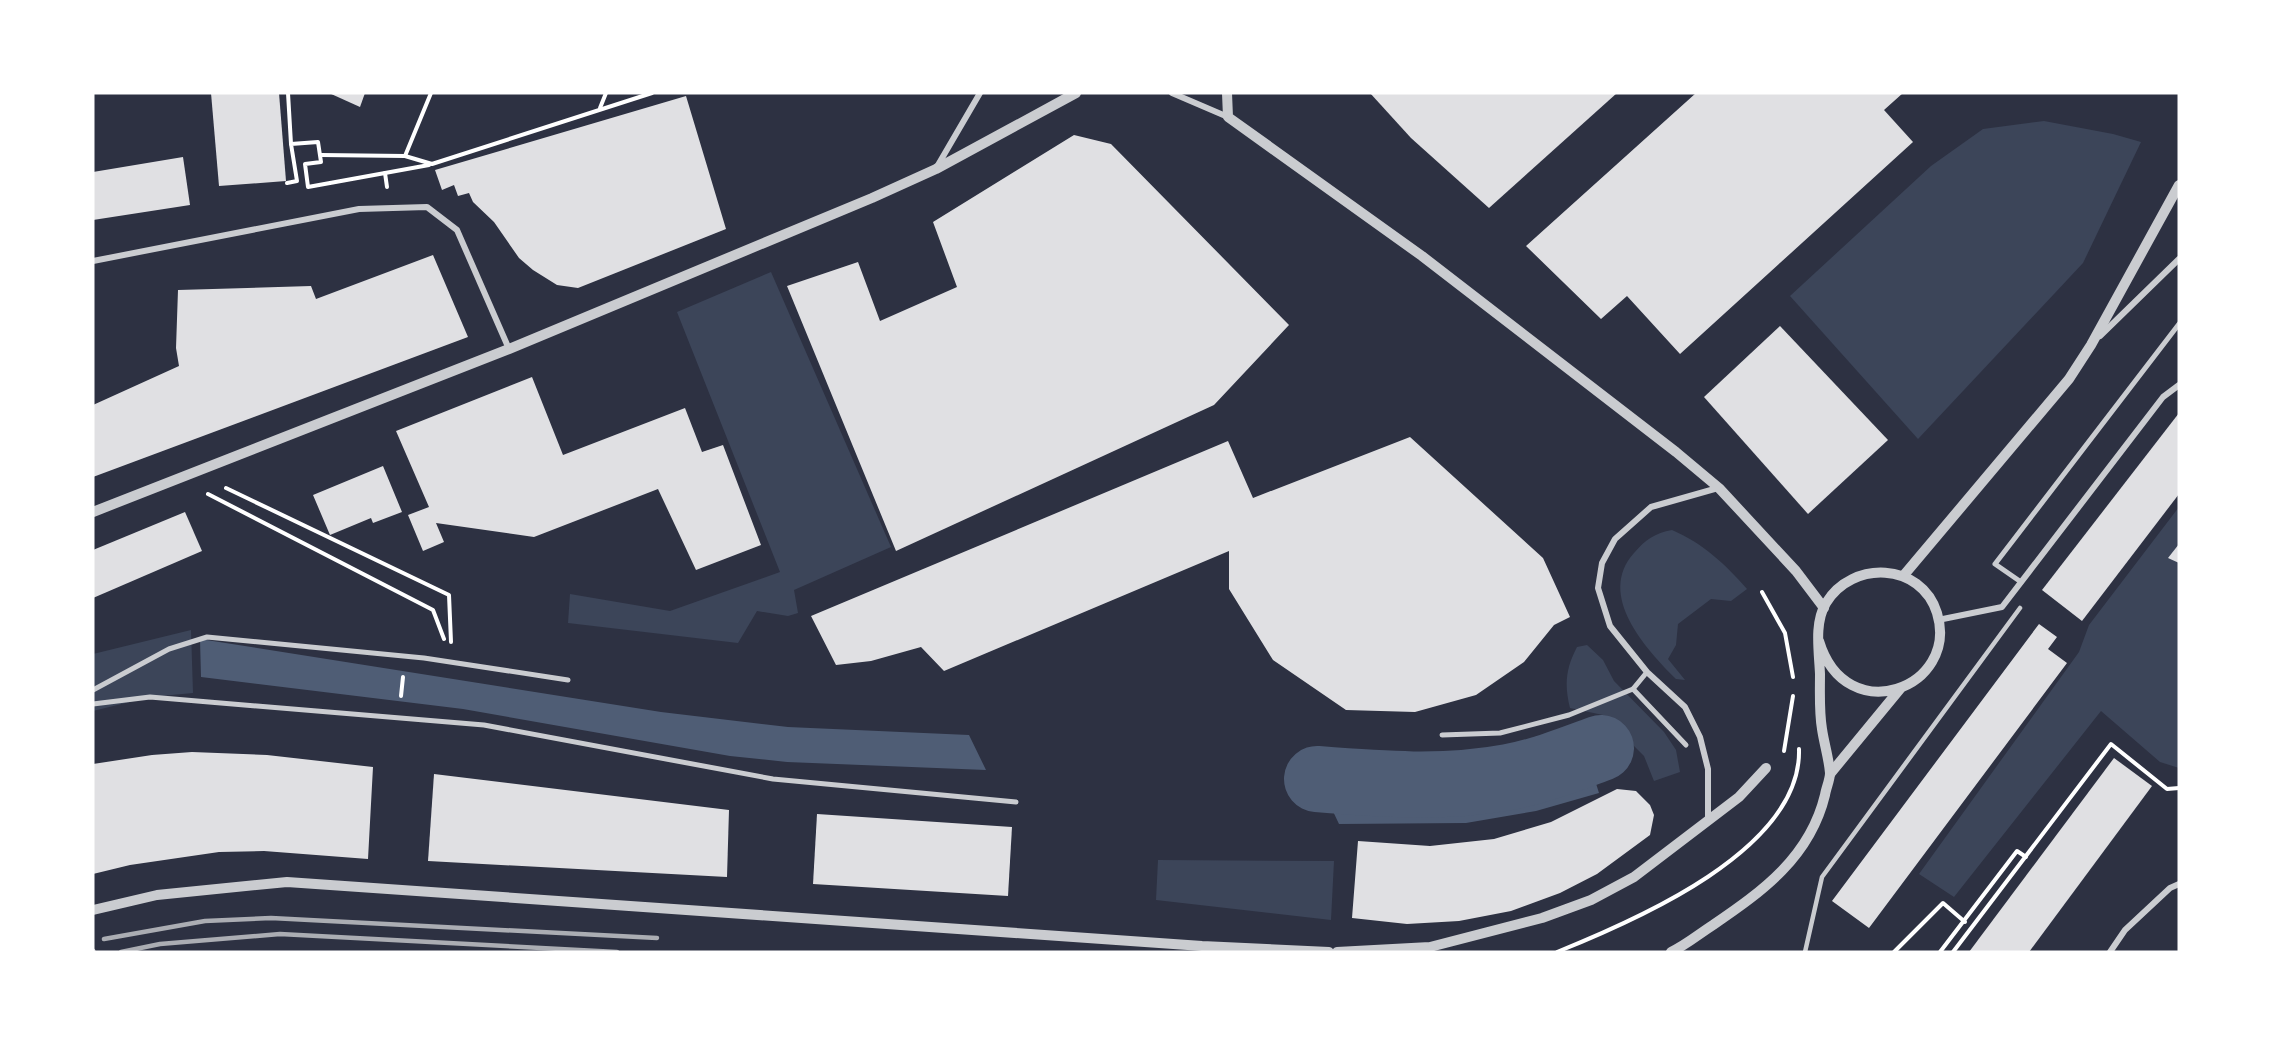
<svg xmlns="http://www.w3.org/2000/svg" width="2272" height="1045" viewBox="0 0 2272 1045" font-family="'Asap Condensed',sans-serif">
	<rect width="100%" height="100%" fill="#2d3142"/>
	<g fill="#3c4559">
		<polygon points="2044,121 2113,134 2141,142 2083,263 1918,439 1790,296 1931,166 1983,129"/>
		<polygon points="771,272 891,547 794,590 798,613 788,616 757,611 738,643 568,623 570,594 670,611 780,572 677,312"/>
		<polygon points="2179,507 2179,768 2160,762 2101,711 1954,897 1919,874 2079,652 2089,625"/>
		<path d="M1672 530C1704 544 1725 564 1747 589L1731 601 1711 599 1678 624 1676 645 1668 659 1685 680 1676 679C1646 649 1596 595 1634 553 1645 540 1655 533 1672 530Z"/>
		<polygon points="191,630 193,693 150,697 93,711 93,654"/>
		<path d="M1587 645 1603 660 1614 681 1664 732 1676 750 1680 772 1654 781 1644 756 1603 715 1570 708C1564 684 1566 668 1577 647Z"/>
		<polygon points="1158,860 1334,861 1331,920 1156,900"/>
	</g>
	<g fill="#4f5d75">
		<polygon points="200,639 661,712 788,727 969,735 986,770 787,762 730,756 463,709 201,677"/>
		<polygon points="1583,742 1599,793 1536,811 1466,823 1339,824 1310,763 1428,772 1522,759"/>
	</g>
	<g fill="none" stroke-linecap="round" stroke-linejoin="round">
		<path stroke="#4f5d75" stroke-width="66" d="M1317 779C1380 784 1446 789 1509 777 1541 771 1571 759 1601 748"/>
	</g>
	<g fill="#e0e0e3">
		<polygon points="211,93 279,93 286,181 219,186"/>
		<polygon points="329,93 365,93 360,107"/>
		<polygon points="1370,93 1617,93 1489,208 1411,138"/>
		<polygon points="1696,93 1903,93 1884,110 1913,142 1680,354 1627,296 1601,319 1526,246"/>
		<polygon points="686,96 726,229 578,288 557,285 533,270 519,258 494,222 473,202 469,193 458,196 454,185 442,190 435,170"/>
		<polygon points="1074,135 1111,144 1289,325 1214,405 896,551 787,286 858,262 880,321 957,287 933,222"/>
		<polygon points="183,157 190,205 93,220 93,172"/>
		<polygon points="433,255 468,337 93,477 93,405 179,366 176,348 178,290 311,286 316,299"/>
		<polygon points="1780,326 1888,440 1808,514 1704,397"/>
		<polygon points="532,377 563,455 685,408 702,452 723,445 761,545 696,570 658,489 534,537 436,523 444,542 423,551 408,515 429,507 396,431"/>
		<polygon points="2179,413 2179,494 2082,621 2042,590"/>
		<polygon points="1410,437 1543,558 1570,617 1554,625 1524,662 1476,695 1415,712 1346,710 1273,660 1229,589 1229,551 944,671 921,647 871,661 836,665 811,616 1228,441 1253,498"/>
		<polygon points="383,466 402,512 373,523 371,518 330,535 313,495"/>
		<polygon points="185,512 202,551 93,598 93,550"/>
		<polygon points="2179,544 2179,563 2168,558"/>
		<polygon points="2039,624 2057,637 2048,649 2067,663 1869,928 1832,901"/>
		<polygon points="192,752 267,755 373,767 368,859 264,851 219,852 130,865 93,874 93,764 152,755"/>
		<polygon points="2114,758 2152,786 2029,952 1969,952"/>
		<polygon points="434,774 729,810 727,877 428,861"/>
		<polygon points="1617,789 1636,791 1650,805 1654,815 1650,835 1597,874 1560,893 1511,911 1459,921 1407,924 1352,918 1358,841 1430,846 1494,839 1551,822"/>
		<polygon points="817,814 1012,827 1008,896 813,884"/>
	</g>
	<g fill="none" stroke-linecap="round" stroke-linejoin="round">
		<g stroke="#fff" stroke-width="4">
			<polyline points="288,93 291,144"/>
			<polyline points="600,108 606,93"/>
			<polyline points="321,155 405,156 432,164 652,93"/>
			<polyline points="405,156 431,93"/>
			<polyline points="385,173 387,187"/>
			<polyline points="287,183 297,181 291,144 318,142 321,162 305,164 308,187 429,165"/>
			<polyline points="226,488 449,595 451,642"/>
			<polyline points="208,494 433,610 444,639"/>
			<polyline points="1762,592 1785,633 1793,677"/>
			<polyline points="401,696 403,677"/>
			<polyline points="1784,751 1793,696"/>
			<path d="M1557 952C1634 921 1802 850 1799 749"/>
			<polyline points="1894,952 1943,903 1965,922"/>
			<polyline points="1940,952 2017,851 2026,857"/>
			<polyline points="1953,952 2111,744 2167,789 2179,788"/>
		</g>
		<polyline stroke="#caccd0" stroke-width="4.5" points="1805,952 1822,877 2020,608"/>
		<g stroke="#caccd0" stroke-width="5">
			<polyline points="2021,582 1995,564 2179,324"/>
			<polyline points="1633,689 1686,745"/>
			<polyline points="93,690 169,649 207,637 424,658 568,680"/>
			<polyline points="93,704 150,697 484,725 773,779 1016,802"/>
			<polyline points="1442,735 1500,733 1569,715 1633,689 1647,672"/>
			<polyline points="93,951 93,952"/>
		</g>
		<g stroke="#caccd0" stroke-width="6">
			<polyline points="1172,93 1228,117"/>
			<polyline points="938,165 980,93"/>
			<polyline points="93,261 359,209 427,207 457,230 509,349"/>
			<polyline points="2100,336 2179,259"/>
			<polyline points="1938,620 2002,607 2163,397 2179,385"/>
			<polyline points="1708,819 1708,769 1700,737 1685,707 1647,672 1610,626 1598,588 1602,563 1615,539 1651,507 1718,488"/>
			<polyline points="2110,952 2125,930 2170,888 2179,884"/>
		</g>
		<g stroke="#caccd0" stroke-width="10">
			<polyline points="1227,93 1228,117 1422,256 1676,452 1719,488 1796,571 1824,608"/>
			<polyline points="93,512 509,349 872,198 936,169 1076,93"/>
			<polyline points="1904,575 2069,379 2091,345 2179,185"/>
			<polyline points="1830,774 1900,689"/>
			<polyline points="93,910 157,895 287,882 1202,946 1329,952"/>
			<polyline points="1337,952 1430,947 1542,918 1591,900 1634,877 1739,797 1766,768"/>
			<path d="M1671 952C1686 945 1699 934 1713 925 1763 891 1810 857 1825 795 1826 788 1830 780 1830 773 1829 759 1824 743 1822 729 1819 711 1820 692 1820 674 1819 651 1814 623 1826 603 1852 560 1921 562 1937 613 1960 688 1846 731 1819 641"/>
		</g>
		<g stroke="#abadb3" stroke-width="4.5">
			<polyline points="104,939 205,921 271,918 657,938"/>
			<polyline points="121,952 160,944 280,934 617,952"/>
		</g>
	</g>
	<rect width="2272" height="1045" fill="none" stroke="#ffffff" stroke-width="189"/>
</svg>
